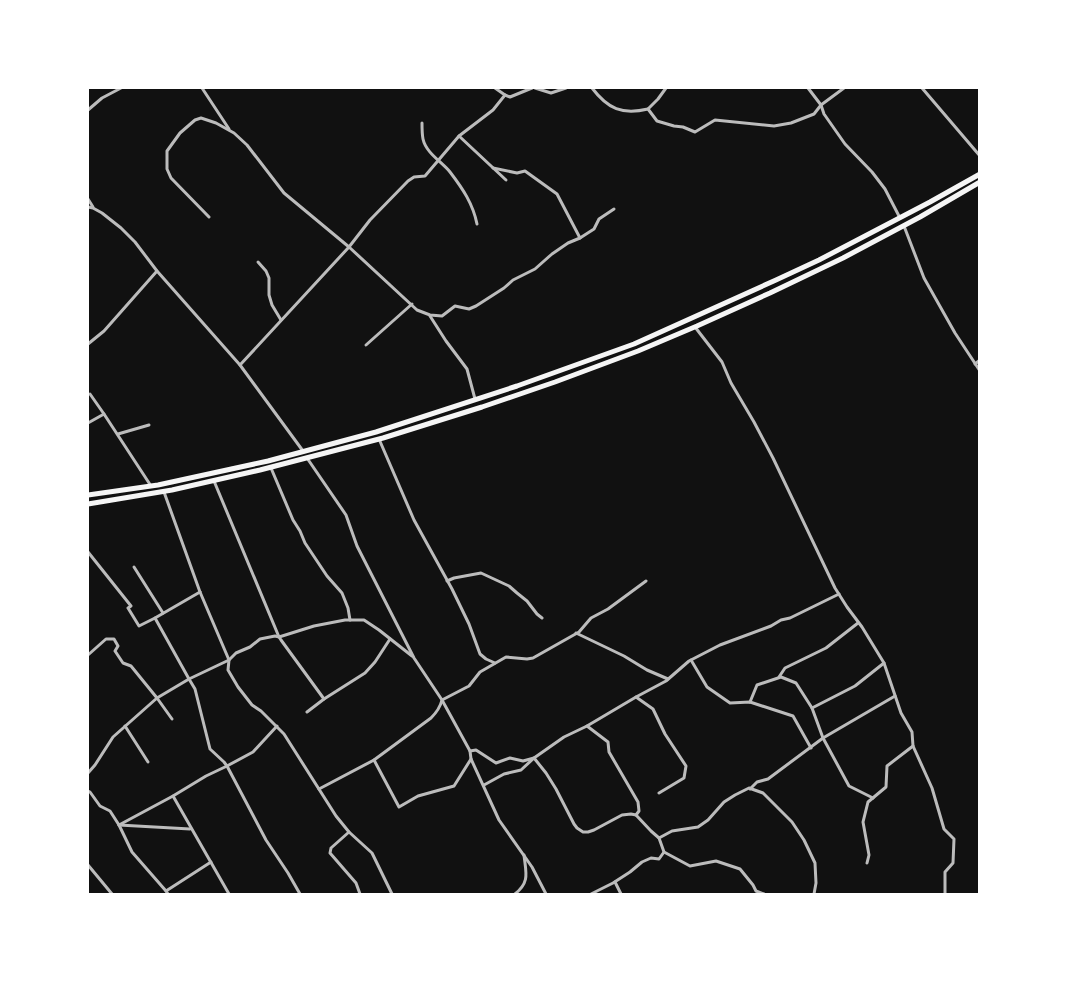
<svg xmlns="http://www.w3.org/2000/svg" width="1067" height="982" viewBox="0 0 1067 982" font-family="'Fira Sans Condensed',sans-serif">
	<rect width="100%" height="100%" fill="#111"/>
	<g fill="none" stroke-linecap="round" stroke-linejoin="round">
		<g stroke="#bcbcbc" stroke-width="3">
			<polyline points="202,88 229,129"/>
			<polyline points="535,88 551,93 566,88"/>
			<path d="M592 88C608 109 622 115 648 109L657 121 674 126 683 127 695 132 715 120 774 126 791 123 814 114 821 105 844 88"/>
			<polyline points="808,88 821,105 824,114 845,144 872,172 885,189 900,218"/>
			<polyline points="922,88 980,156"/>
			<polyline points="505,95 510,97 532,88"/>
			<polyline points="648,109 658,99 666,88"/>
			<polyline points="88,110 102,98 121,88"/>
			<path d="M422 123C422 128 422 134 423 139 426 153 442 162 450 172 463 189 473 204 477 224"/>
			<polyline points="459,136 506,180"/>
			<polyline points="493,168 517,173 525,171 557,194 580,238"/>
			<polyline points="88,199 93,207"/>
			<polyline points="88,207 93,208 102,213 121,228 135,242 157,271 240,365 303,451"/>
			<polyline points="209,217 171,178 167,169 167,151 180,133 195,120 201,118 216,123 234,133 247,145 284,193 349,247 417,310 430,315 442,316 455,306 469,309 476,306 504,288 513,280 535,269 552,254 568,243 580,238 594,229 599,219 614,209"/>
			<polyline points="904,226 924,278 955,333 980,371"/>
			<polyline points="258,262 266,271 269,278 269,295 272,305 281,320"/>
			<polyline points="430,316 446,341 467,369 475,399"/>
			<polyline points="695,327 722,362 731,383 754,422 773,458 835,588 847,607 862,627 884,663 901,713 912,732 913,746 932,788 944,829 954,839 953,863 945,872 945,894"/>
			<polyline points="88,344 104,331 157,271"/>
			<polyline points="366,345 412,304"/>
			<polyline points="975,364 980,360"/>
			<polyline points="240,365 349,247 370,220 408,181 414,177 425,176 459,136 493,110 505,95 495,88"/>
			<polyline points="90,394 104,414"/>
			<polyline points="88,423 104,414 151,486"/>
			<polyline points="118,434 149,425"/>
			<polyline points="379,439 414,520 452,589 469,624 480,654 486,659 495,663"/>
			<polyline points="307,458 346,515 357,546 414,658 442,700 470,751 471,759 499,820 532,867 546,894"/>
			<polyline points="271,468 293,520 300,531 305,543 327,576 342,593 348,608 350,620"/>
			<polyline points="214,481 279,637 314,626 345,620 364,620 379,630 412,656"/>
			<polyline points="164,492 200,592 229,660 228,670 238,687 252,705 261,711 284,734 336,816 349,832 372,853 392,894"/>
			<polyline points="88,552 131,606 128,608 139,626 155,618 189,679 195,689 210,749 224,762 227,766 266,840 288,873 300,894"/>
			<polyline points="134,567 163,613"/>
			<polyline points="447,581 454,578 481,573 509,586 517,593 527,601 537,614 542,618"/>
			<polyline points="155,618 200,592"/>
			<polyline points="576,633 624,656 647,670 668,679"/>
			<polyline points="88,655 106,639 114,639 118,646 115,651 123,663 131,666 157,698 189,679 229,660 236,653 250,647 260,639 275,636 279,637 281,640 324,699 307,712"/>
			<polyline points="691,660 707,687 730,703 750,702 793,716 811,748"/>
			<polyline points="779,677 785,668 826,648 858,623"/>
			<polyline points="636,697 653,709 665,734 686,766 684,778 659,793"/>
			<polyline points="324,699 365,673 375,662 390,639"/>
			<polyline points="750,702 757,685 781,677 796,683 812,708 823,738 849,786 873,798"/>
			<polyline points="812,708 855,686 884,663"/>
			<polyline points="125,726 148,762"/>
			<polyline points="587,726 608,742 609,752 638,802 639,811 636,815"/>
			<polyline points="470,751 476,750 496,763 510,758 523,761 534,758 546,773 556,789 574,824 577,828 583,832 588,832 594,830 622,815 631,814 636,815 651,831 659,838 664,852 690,866 716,861 740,869 753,885 756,891 764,894"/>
			<path d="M374 760 431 718C436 713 440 708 442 700L469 686 480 672 506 657 527 659 533 658 579 632 591 618 608 609 646 581"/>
			<polyline points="88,773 95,765 113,737 157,698 172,719"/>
			<polyline points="484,785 504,774 521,770 534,758 564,737 587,726 636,697 666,681 689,661 720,645 771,626 781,620 790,618 839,594"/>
			<polyline points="319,789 374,760 399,807 418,796 454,786 471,759"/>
			<polyline points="750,789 757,782 768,779 823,738 895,696"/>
			<polyline points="88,791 90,792 100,806 110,811 119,825 132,852 166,891 168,894"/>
			<polyline points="173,796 229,894"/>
			<polyline points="119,825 173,796 206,776 227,766 253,752 277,726"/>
			<polyline points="119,825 190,829"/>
			<polyline points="349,832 331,848 330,853 356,883 360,894"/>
			<polyline points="659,838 672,831 698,827 708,820 724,802 735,795 749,788 763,793 792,822 804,840 815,863 816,883 814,894"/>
			<polyline points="867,863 869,855 863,822 868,802 886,787 887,766 913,746"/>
			<polyline points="88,865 112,894"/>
			<polyline points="615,882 621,894"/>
			<polyline points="166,891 211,862"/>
			<path d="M515 894C530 882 526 873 524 855"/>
			<polyline points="591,894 613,883 630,872 642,862 651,858 659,859 664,852"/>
		</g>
		<g stroke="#f5f5f5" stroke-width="5">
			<polyline points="88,495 158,485 268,461 376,432 517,386 634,344 776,280 819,260 930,202 980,174"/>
			<polyline points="88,504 172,490 260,470 383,438 482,407 555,382 638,351 697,326 770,293 843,258 920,217 980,182"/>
		</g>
	</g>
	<rect width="1067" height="982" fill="none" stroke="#ffffff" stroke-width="178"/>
</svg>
